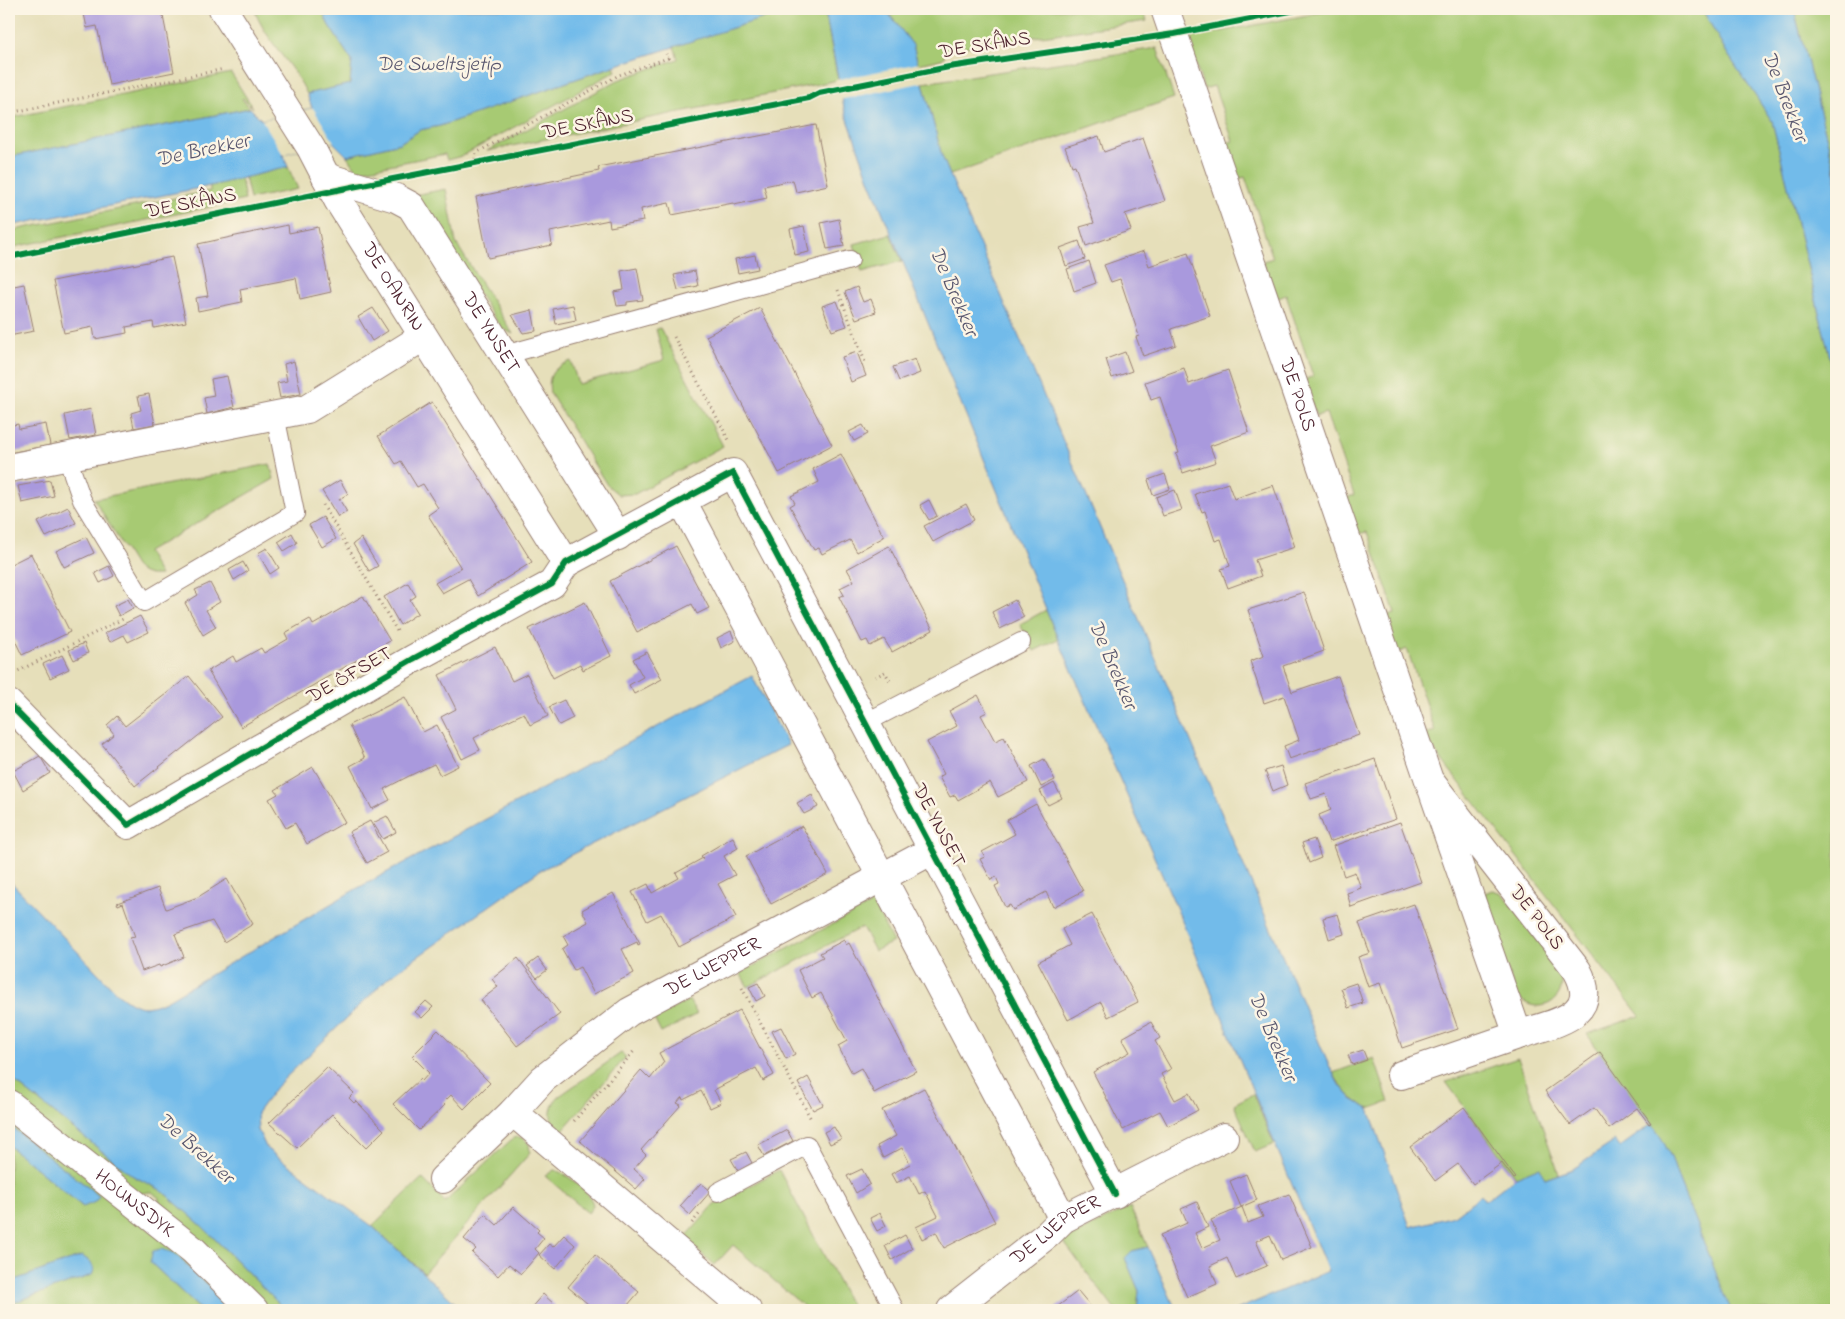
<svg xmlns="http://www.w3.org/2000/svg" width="1845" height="1319" viewBox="0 0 1845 1319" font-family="'Indie Flower',sans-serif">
	<rect width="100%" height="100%" fill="#fcf5e5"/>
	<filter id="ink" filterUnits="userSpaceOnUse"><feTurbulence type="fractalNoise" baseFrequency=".02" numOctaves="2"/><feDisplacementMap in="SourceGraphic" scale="10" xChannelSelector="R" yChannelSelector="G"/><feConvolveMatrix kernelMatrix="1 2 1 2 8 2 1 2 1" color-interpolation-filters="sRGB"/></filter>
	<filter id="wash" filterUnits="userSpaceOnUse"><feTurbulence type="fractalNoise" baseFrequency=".0096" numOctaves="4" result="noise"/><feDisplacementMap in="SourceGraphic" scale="20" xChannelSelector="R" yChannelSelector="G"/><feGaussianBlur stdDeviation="1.12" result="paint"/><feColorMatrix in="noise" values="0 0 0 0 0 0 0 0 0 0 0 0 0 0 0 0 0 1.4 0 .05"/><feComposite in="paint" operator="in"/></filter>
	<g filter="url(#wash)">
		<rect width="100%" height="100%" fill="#e6dfba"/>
		<g fill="#a7ca73" stroke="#78744f">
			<path d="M254 9H322L328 24 352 61 350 84 307 94C294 66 264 38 254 9Z"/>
			<polygon points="792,9 822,9 825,12 838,80 487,151 618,80 678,59 674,46"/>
			<polygon points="885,9 1143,9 1147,21 950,49 942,59 918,64 913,45"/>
			<polygon points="1339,9 1702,9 1727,53 1772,121 1836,382 1836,1310 1731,1310 1730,1309 1679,1181 1671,1157 1662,1140 1587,1034 1640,1016 1428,742 1425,734 1435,731 1407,649 1397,653 1385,616 1395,613 1367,532 1357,534 1344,499 1354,495 1326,413 1316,416 1304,380 1313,376 1286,295 1276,299 1263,261 1273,258 1245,177 1235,180 1223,144 1233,141 1214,86 1204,89 1187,38"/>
			<polygon points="1794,9 1836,9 1836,175"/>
			<polygon points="1157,48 1174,98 950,175 942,156 923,83"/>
			<polygon points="614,66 616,71 462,156 447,160 445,154 358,171 347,156 400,143 420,130 440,126"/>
			<polygon points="231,73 253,108 243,98 242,99 250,108 9,157 9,118"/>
			<polygon points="288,167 298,189 250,199 245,177"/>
			<polygon points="241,178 245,200 9,248 9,231 210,191 210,186"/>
			<polygon points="446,189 456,243 513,334 501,328 414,195"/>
			<polygon points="890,234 902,261 862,272 854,244"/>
			<path d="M660 328 723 446 635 494 619 495 607 485 550 393C547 373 554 368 571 361L578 384 664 360 656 329Z"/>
			<path d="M270 464 274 479 147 552 160 575C149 576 142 574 135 566L94 499Z"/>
			<polygon points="1046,610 1058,639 1034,651 1020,624"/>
			<path d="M1492 890 1502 893 1560 969C1571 1001 1537 1019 1516 995L1483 898 1485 893Z"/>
			<polygon points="873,903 893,942 875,951 862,927 748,987 740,973"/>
			<polygon points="689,1000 697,1014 661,1033 654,1019"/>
			<path d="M621 1053 626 1057 561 1132C548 1121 548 1110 558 1097Z"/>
			<path d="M1374 1058 1389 1102 1369 1109C1351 1099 1343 1091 1333 1073Z"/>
			<polygon points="1518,1058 1559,1174 1545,1179 1540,1168 1516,1177 1446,1082"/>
			<polygon points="9,1077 133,1176 161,1190 202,1226 285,1310 262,1310 158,1213 159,1198 152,1192 133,1194 9,1097"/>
			<polygon points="1253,1094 1274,1144 1255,1152 1234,1104"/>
			<polygon points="9,1112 245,1310 234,1310 174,1253 150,1262 201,1310 9,1310 9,1304 91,1275 94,1270 82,1256 9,1282 9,1146 83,1207 99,1196 9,1125"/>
			<polygon points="518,1137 523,1138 529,1144 530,1153 424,1273 372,1226 422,1178 445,1202 513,1138"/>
			<path d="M554 1170C565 1172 593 1194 593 1206L588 1213 545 1176Z"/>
			<polygon points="779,1170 853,1310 808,1310 733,1245 715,1265 684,1239 714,1205"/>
			<polygon points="1130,1207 1148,1247 1132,1251 1125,1258 1139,1291 1137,1310 1115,1310 1063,1241"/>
		</g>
		<g fill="#72bbea" stroke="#5e6d8a">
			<polygon points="322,9 792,9 614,66 440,126 420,130 400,143 347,156 333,142 283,154 288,167 215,185 9,226 9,157 250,108 262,120 312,108 307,94 350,84 352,61 328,24"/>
			<polygon points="822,9 885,9 913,45 942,156 950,175 1327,1061 1338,1083 1352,1099 1369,1109 1410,1227 1454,1216 1481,1195 1485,1201 1516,1177 1540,1167 1545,1179 1573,1169 1615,1141 1620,1147 1652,1124 1662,1139 1671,1157 1679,1181 1731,1310 1236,1310 1328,1271 1174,902 1058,639 870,182 844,108 825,12"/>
			<polygon points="1702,9 1794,9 1836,175 1836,382 1772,121 1727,53"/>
			<path d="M752 676 788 745 539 871 389 977 276 1087 257 1113 258 1130 267 1149 372 1226 463 1310H285L202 1226 161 1190 133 1176 9 1077V880L117 993C137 1008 142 1011 166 1001L356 889Z"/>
			<polygon points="9,1125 99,1196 95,1202 83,1207 9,1146"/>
			<polygon points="1148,1247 1176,1310 1137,1310 1139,1291 1125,1258 1132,1251"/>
			<polygon points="161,1249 174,1253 234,1310 201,1310 150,1262 153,1251"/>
			<polygon points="82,1256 91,1262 94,1270 92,1275 9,1304 9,1282"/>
		</g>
		<g fill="#e6dfba">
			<polygon points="920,63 925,82 839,100 835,80"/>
			<polygon points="313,108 334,142 283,154 262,120"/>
		</g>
		<g id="blocks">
			<g fill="#a999dd">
				<polygon points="83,9 151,9 151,13 162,11 174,72 109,85 97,26 87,28"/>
				<polygon points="816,125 828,185 796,192 793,180 764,186 767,198 734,205 733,203 672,215 669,203 641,209 643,221 610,227 609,220 550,232 552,245 488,258 476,197 599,171 598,167"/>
				<polygon points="1099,136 1104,152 1143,138 1165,201 1125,214 1131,230 1086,246 1080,227 1094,223 1075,165 1072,166 1065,147"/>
				<polygon points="839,219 844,246 827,249 821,223"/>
				<polygon points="288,225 289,233 318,227 331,292 300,299 296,278 240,289 242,302 198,311 196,298 208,296 198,244"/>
				<polygon points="804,226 809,252 795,255 790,229"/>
				<polygon points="1079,241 1085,259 1066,266 1060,248"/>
				<polygon points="1144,251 1149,266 1188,253 1210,316 1171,329 1176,345 1143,356 1136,337 1139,336 1120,279 1111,282 1104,265"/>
				<polygon points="755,255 758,269 738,273 735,259"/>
				<polygon points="172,257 186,322 154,328 153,322 126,327 127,333 95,339 93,327 64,333 53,281"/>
				<polygon points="1089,261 1096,283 1074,291 1067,269"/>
				<polygon points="637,268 643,300 627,302 627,305 617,306 614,292 624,290 621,271"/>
				<polygon points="695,271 698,286 678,290 674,275"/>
				<polygon points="24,284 34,331 9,336 9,287"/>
				<polygon points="857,287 863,302 871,299 876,312 856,319 845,292"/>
				<polygon points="837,301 847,326 832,331 822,306"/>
				<polygon points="573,305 576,320 556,324 553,309"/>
				<polygon points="373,308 388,331 372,341 358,317"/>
				<polygon points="760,308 832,445 779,473 706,336"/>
				<polygon points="532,310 536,331 523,333 512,315"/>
				<polygon points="857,352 866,376 851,382 842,357"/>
				<polygon points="1125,352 1132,371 1112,378 1106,359"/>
				<polygon points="915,359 920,373 899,381 893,367"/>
				<polygon points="294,361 301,394 280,398 277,383 287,381 284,364"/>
				<polygon points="1184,368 1189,384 1228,370 1249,432 1210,446 1216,462 1183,473 1176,454 1179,453 1160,397 1151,400 1145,382"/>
				<polygon points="227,376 234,407 207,414 204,398 214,396 211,379"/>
				<polygon points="149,394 155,424 134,428 131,413 141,410 138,396"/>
				<polygon points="432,402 532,562 478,596 468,579 442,593 435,583 461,568 428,515 438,508 423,484 417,487 401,461 396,464 378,436"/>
				<polygon points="91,409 96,435 70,440 65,415"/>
				<polygon points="18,424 19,429 46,424 50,445 9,453 9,426"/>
				<polygon points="863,425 868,434 854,441 849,432"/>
				<polygon points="841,454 884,537 857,552 850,540 822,554 819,548 814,550 790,506 795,503 791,496 819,482 813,469"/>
				<polygon points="1165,474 1170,489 1153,495 1148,480"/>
				<polygon points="50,480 54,496 22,503 18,486"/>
				<polygon points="340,480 348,494 339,499 347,512 338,517 322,491"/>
				<polygon points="1228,483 1234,499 1273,485 1295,547 1255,560 1261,576 1228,588 1221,569 1230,566 1221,539 1215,541 1205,511 1202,512 1195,494"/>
				<polygon points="1175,490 1182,510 1163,516 1156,497"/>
				<polygon points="929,500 937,516 929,520 920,505"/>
				<polygon points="966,504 974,520 933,542 924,526"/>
				<polygon points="68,507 76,523 46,537 38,522"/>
				<polygon points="323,517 336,539 322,547 309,525"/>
				<polygon points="292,533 297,543 284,551 278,542"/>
				<polygon points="86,537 94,553 64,567 56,551"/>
				<polygon points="361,538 378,566 369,571 353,544"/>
				<polygon points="676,546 709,608 697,614 692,604 637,632 610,581"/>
				<polygon points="889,546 933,630 892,652 884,639 870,646 867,640 862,642 839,597 844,595 840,588 854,581 847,569"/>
				<polygon points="267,548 279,568 270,574 258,553"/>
				<polygon points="31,554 70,632 22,655 9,628 9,565"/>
				<polygon points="243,562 248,571 234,580 229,570"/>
				<polygon points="109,566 114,576 100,583 95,573"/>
				<polygon points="210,583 220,602 206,610 216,627 203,635 185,603 198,595 195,590"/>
				<polygon points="408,583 416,596 410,600 418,613 400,625 384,597"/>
				<polygon points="1304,592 1324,651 1283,666 1292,692 1338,676 1359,735 1289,759 1284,746 1299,740 1284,696 1264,703 1250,661 1264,656 1248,610"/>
				<polygon points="363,596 390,641 241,727 208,671 233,656 236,662 261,648 264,653 288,639 285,633 310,619 313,625"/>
				<polygon points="128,599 133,608 119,616 114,606"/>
				<polygon points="1015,600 1024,617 1000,629 992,612"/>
				<polygon points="585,602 611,656 583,670 580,664 553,678 529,629"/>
				<polygon points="140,616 149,632 128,642 124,635 110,642 105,633"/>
				<polygon points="731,631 735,641 721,648 717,638"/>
				<polygon points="84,643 88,653 74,660 69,650"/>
				<polygon points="495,647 512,681 527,674 548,716 530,725 524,713 499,725 474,738 480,750 462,759 441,717 456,709 439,675"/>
				<polygon points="647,652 662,679 634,694 629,685 643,677 633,659"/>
				<polygon points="62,655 69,669 50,678 43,664"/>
				<polygon points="189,676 222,717 135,786 102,744 114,734 107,725 117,716 125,726"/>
				<polygon points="978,695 987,712 981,715 995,741 1004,737 1028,782 998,797 990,782 958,800 955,795 950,797 939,777 944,774 927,742 957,726 949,711"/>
				<polygon points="405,697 423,732 437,725 458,766 440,775 434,764 409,776 384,789 390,800 372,809 350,766 365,758 349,725"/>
				<polygon points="564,700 573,718 559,725 549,707"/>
				<polygon points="40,756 50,773 23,790 13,771"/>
				<polygon points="1044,759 1055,780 1041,787 1031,766"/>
				<polygon points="1375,759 1396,819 1329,842 1319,815 1331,810 1326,794 1311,799 1305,783"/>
				<polygon points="1281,766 1287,785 1273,791 1265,771"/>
				<polygon points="313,767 345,822 307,844 295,823 286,828 269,799 278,794 275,790"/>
				<polygon points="1054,783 1062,798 1048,805 1040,791"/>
				<polygon points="812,795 818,807 804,814 797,803"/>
				<polygon points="1036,804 1083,891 1053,907 1046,892 1013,910 1010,905 1005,907 995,886 999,884 996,877 991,880 980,859 985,857 982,852 1015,834 1007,820"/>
				<polygon points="387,816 396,832 383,839 373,823"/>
				<polygon points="370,821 387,852 367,863 349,832"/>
				<polygon points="1400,822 1421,882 1351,907 1347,893 1361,888 1355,872 1344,876 1333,846"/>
				<polygon points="802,826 828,874 771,904 746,856"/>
				<polygon points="733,837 738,848 724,856 735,875 718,884 736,917 679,947 661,914 647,921 632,892 648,884 652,893 679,878 676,873 703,858 701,856"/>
				<polygon points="1314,839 1321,858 1309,863 1302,843"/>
				<polygon points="227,879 253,924 224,942 212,921 175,934 184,957 160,967 159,965 142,971 130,938 135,937 123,903 118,905 117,903 158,888 166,909 198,897"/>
				<polygon points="613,893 640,944 638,945 637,942 622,949 634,973 594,994 580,967 574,970 562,949 568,945 563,936 588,922 582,910"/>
				<polygon points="1414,904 1458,1029 1402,1048 1380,983 1368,987 1358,957 1370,953 1359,923"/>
				<polygon points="1092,914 1138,1002 1108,1017 1101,1002 1068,1020 1038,962 1070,945 1062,929"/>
				<polygon points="1338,914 1344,934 1329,939 1323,918"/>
				<polygon points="844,940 846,945 849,943 916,1071 874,1093 861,1068 852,1073 838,1046 847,1041 821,993 812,998 798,970 823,957 820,953"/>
				<polygon points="518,958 560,1014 517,1046 481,1000 498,987 492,979"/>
				<polygon points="538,958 547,970 537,978 527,966"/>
				<polygon points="758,983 765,996 756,1001 749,987"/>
				<polygon points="1356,983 1363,1003 1348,1008 1341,988"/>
				<polygon points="426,1001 433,1007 422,1018 415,1012"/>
				<polygon points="740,1010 774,1075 763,1081 756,1068 714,1090 721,1103 710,1108 701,1091 683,1100 682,1097 677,1103 681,1105 641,1150 646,1155 634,1169 645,1179 636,1189 580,1141 641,1070 650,1079 664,1062 659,1053"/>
				<polygon points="1151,1022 1160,1038 1155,1041 1171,1069 1161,1074 1175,1100 1189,1093 1198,1110 1168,1126 1160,1111 1123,1130 1093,1072 1130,1052 1122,1038"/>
				<polygon points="781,1027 795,1054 786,1059 772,1031"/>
				<polygon points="438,1030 490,1083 464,1109 451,1095 443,1103 445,1105 419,1130 393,1104 420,1079 422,1081 429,1073 412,1056"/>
				<polygon points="1363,1050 1367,1060 1352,1065 1348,1055"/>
				<polygon points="1600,1052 1646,1116 1651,1123 1649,1124 1637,1108 1609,1129 1594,1108 1570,1125 1545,1091"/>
				<polygon points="327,1067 354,1093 349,1098 354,1103 356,1101 384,1130 366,1148 332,1114 297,1148 269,1123"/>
				<polygon points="808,1077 823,1105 813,1110 798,1083"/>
				<polygon points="924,1088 995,1222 944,1248 936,1232 922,1239 916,1227 938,1216 925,1191 919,1194 910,1176 896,1183 891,1174 910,1164 902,1148 883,1158 877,1146 896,1136 882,1110"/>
				<polygon points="1464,1107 1512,1173 1516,1178 1514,1179 1502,1163 1473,1184 1458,1164 1435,1181 1410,1147"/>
				<polygon points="834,1127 841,1139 830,1144 824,1132"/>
				<polygon points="787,1130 793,1141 764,1156 758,1145"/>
				<polygon points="746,1152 752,1163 738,1171 731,1159"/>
				<polygon points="862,1169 870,1184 856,1193 847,1176"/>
				<polygon points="1246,1174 1257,1200 1241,1207 1230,1181"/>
				<polygon points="701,1183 711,1191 690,1215 680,1206"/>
				<polygon points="1289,1194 1312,1247 1281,1260 1270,1235 1256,1241 1267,1266 1236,1279 1227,1258 1210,1266 1217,1284 1187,1297 1160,1235 1187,1223 1181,1209 1197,1202 1208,1227 1195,1233 1202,1248 1220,1240 1211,1220 1242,1207 1248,1223 1263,1217 1258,1206"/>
				<polygon points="513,1207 539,1230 537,1232 544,1238 535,1249 539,1253 521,1274 509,1264 498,1276 472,1253 476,1249 464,1239 485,1214 497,1225"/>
				<polygon points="880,1213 886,1226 877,1231 870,1218"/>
				<polygon points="564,1235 575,1245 555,1269 539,1255 549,1244 553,1247"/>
				<polygon points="905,1235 912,1248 892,1260 885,1246"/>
				<polygon points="595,1255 639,1292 627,1306 631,1310 595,1310 568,1287"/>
				<polygon points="1078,1291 1094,1310 1053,1310"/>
				<polygon points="543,1294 555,1305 551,1310 529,1310"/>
			</g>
		</g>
	</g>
	<g filter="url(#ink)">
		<use href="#blocks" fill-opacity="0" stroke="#987f72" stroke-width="1"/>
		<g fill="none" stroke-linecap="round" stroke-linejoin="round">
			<defs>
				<g id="lane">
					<polyline points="504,355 850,260"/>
					<polyline points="67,457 82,500 144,602 295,513 275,415"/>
					<polyline points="865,723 1021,642"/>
					<polyline points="718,1192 807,1145 895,1310"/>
				</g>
				<g id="street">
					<path id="s1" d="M223 9 311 148 338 200 566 563"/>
					<path id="s2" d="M1165 9 1429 780 1518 1035C1552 1023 1603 1018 1577 970L1429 780"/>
					<path id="s3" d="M326 177 396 198 411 206 618 536"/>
					<polyline points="9,468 307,409 423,337"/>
					<polyline points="682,501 1063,1219"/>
					<polyline points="9,704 128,825 413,659 552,584 566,563 733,473 1115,1194"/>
					<polyline points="1401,1075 1518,1035"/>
					<path id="s4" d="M9 1104 193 1250 254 1310"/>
					<polyline points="443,1179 513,1112"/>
					<path id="s5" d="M747 1310 513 1112 543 1079 629 1012 933 850"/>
					<path id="s6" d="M951 1310 1048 1234 1063 1219 1224 1137"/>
				</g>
			</defs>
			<use href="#lane" stroke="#987f72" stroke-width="20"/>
			<use href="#street" stroke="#987f72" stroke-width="30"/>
			<g stroke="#987f72" stroke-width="3" stroke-dasharray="1 4" stroke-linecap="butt">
				<polyline points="9,113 224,69"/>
				<polyline points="474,164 476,153 619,75 668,58 666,54"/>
				<polyline points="838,290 865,362"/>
				<polyline points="674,337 730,442"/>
				<polyline points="323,505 397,631"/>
				<polyline points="14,673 125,618"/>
				<polyline points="875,677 885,672 890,681"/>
				<polyline points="742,988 811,1119"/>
				<polyline points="574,1121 635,1050"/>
				<polyline points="692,1223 701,1212"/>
			</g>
			<use href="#lane" stroke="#fff" stroke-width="18"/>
			<use href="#street" stroke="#fff" stroke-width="28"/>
			<defs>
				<g id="cycleway">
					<polyline points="9,257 357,186 809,98 819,93 949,67 1174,34 1301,9"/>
					<polyline points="9,704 128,825 413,659 552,584 566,563 733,473 1115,1194"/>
				</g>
			</defs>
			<use href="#cycleway" stroke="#fcf5e5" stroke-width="9"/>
			<use href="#cycleway" stroke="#00873e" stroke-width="6"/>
		</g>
	</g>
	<g text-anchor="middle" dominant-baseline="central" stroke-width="5" stroke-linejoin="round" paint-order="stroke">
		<g font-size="20" fill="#4a1f2b" stroke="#fcf5e5">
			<text transform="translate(985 46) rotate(-9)">DE SKÂNS</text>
			<text transform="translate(588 125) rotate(-11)">DE SKÂNS</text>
			<text transform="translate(191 204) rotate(-11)">DE SKÂNS</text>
			<text stroke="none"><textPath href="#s1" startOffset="326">DE OANRIN</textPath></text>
			<text stroke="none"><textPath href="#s3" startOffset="240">DE YNSET</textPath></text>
			<text stroke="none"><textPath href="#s2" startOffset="408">DE POLS</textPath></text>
			<text transform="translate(350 676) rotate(-30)">DE ÔFSET</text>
			<text transform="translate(938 826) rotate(62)">DE YNSET</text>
			<text transform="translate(1536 918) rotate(52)">DE POLS</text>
			<text stroke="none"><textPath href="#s5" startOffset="555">DE LJEPPER</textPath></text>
			<text stroke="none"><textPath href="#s4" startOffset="160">HOUNSDYK</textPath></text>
			<text stroke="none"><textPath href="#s6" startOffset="132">DE LJEPPER</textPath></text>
		</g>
		<g font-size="21" font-style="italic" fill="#58566e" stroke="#fcf5e5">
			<text x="439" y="65">De Sweltsjetip</text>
			<text transform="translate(1784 97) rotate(69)">De Brekker</text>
			<text transform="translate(203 151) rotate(-12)">De Brekker</text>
			<text transform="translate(953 292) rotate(67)">De Brekker</text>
			<text transform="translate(1112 665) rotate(67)">De Brekker</text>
			<text transform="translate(1272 1037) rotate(67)">De Brekker</text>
			<text transform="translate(195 1149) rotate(42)">De Brekker</text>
		</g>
	</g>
	<rect width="1845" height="1319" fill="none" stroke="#fcf5e5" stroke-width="30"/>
</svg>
